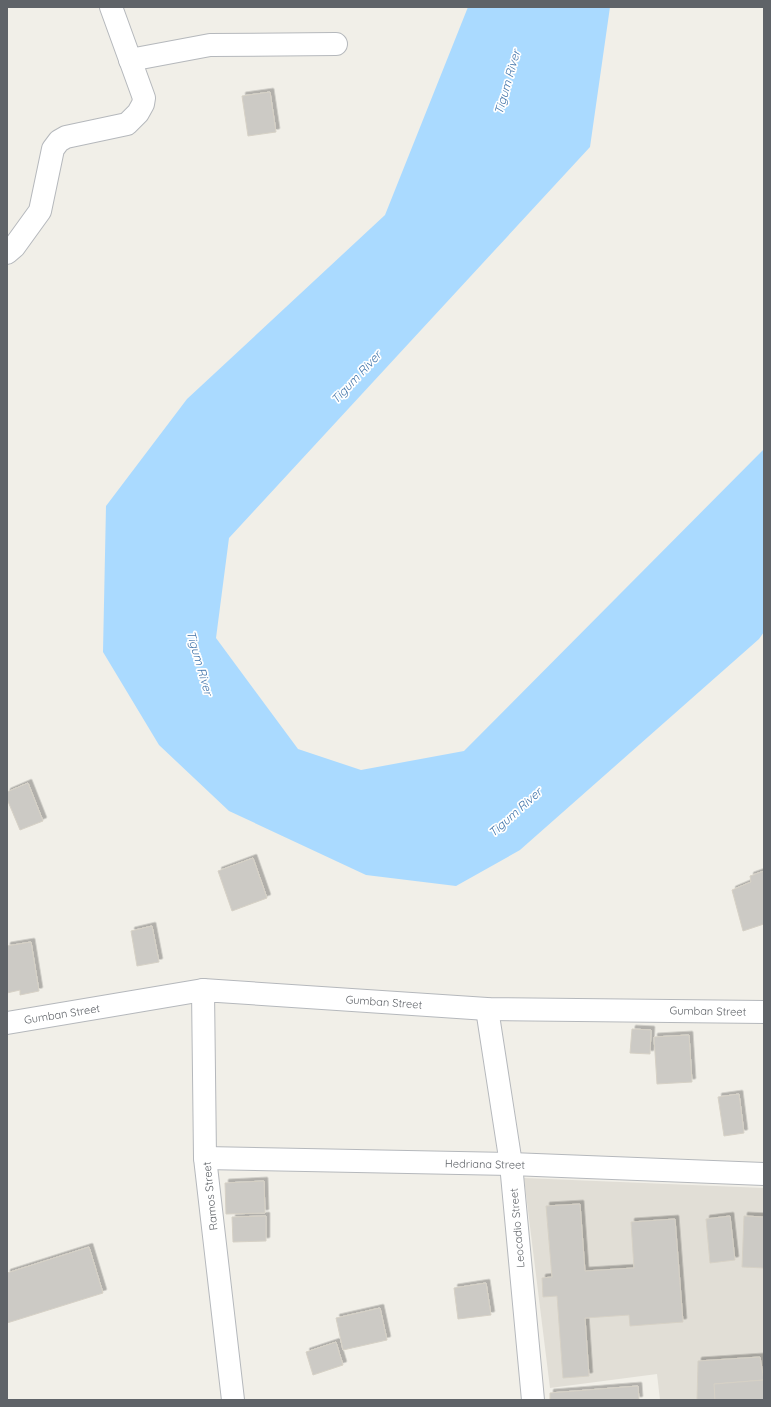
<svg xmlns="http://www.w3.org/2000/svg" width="771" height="1407" viewBox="0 0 771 1407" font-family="Quicksand,sans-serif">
	<defs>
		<filter id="shadow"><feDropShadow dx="3.5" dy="-3.5" stdDeviation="0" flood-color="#0004"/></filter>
	</defs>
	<rect width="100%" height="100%" fill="#f1efe8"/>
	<polygon fill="#e1ded6" points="524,1178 764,1188 764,1400 660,1400 657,1374 550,1388"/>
	<polygon fill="#aadaff" points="468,7 610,7 590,147 229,538 216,638 298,749 361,770 464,751 764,449 764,632 759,639 520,850 456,886 366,875 229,811 159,745 103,652 106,506 187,399 385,215"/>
	<g fill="#cccac5" stroke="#d6d1c6" filter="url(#shadow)">
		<polygon points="270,92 276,132 248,136 242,96"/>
		<polygon points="28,783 43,821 20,830 7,799 7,792"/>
		<polygon points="253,858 267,898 232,911 218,871"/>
		<polygon points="764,871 764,924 743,931 732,890 751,882 750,876"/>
		<polygon points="152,926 159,962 137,966 131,931"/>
		<polygon points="31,942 39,991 20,995 20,990 7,993 7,946"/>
		<polygon points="632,1029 651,1030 650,1054 630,1053"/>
		<polygon points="689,1035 692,1082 657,1084 654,1037"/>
		<polygon points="739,1094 744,1133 724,1136 718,1097"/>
		<polygon points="264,1181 265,1213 226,1214 225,1183"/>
		<polygon points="580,1204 585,1271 634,1268 631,1222 675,1219 683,1322 630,1326 629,1315 585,1318 589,1376 563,1378 557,1296 543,1297 542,1278 552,1277 546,1206"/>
		<polygon points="266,1216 266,1241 233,1242 232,1217"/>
		<polygon points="730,1216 735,1260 710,1263 706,1219"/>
		<polygon points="744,1216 764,1217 764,1268 742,1267"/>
		<polygon points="89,1247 103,1293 7,1323 7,1273"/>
		<polygon points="486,1283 491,1315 458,1319 454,1288"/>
		<polygon points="380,1308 387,1340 343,1350 336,1318"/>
		<polygon points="336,1342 343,1365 313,1375 306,1352"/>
		<polygon points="760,1357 764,1380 715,1384 715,1400 697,1400 698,1361"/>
		<polygon points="764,1380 764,1400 715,1400 714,1384"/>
		<polygon points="638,1386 639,1400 550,1400 550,1393"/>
	</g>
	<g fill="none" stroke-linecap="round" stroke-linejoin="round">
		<defs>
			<g id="minor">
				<polyline points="130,60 210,45 336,44"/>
				<polyline points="7,253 14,247 40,211 53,149 59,141 66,137 127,124 138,113 143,104 144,98 111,7"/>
				<polyline points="487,1009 511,1164 533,1400"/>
				<polyline points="7,1023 203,990"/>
				<polyline points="205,1158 511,1164 764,1174"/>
			</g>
			<polyline id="tertiary" points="233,1400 205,1158 203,990 487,1009 764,1012"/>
		</defs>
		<use href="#minor" stroke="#b5b8bc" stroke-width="24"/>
		<use href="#tertiary" stroke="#b5b8bc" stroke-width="24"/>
		<use href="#minor" stroke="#fff" stroke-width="22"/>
		<use href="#tertiary" stroke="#fff" stroke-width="22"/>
	</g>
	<g text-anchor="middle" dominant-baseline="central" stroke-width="3.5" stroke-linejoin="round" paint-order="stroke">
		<g font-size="11" fill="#5f6368" stroke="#fff">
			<text transform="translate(384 1002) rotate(4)">Gumban Street</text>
			<text transform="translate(708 1011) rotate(1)">Gumban Street</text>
			<text transform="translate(62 1014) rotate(-9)">Gumban Street</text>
			<text transform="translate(485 1164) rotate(1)">Hedriana Street</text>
			<text transform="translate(210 1196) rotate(-96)">Ramos Street</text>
			<text transform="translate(517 1228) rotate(-95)">Leocadio Street</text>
		</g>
		<g font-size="12" font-style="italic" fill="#4174aa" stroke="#fff">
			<text transform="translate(507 82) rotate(-74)">Tigum River</text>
			<text transform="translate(356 377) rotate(-47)">Tigum River</text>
			<text transform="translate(200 663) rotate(74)">Tigum River</text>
			<text transform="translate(515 812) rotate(-42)">Tigum River</text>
		</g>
	</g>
	<rect width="771" height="1407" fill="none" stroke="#5f6368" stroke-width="16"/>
</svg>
